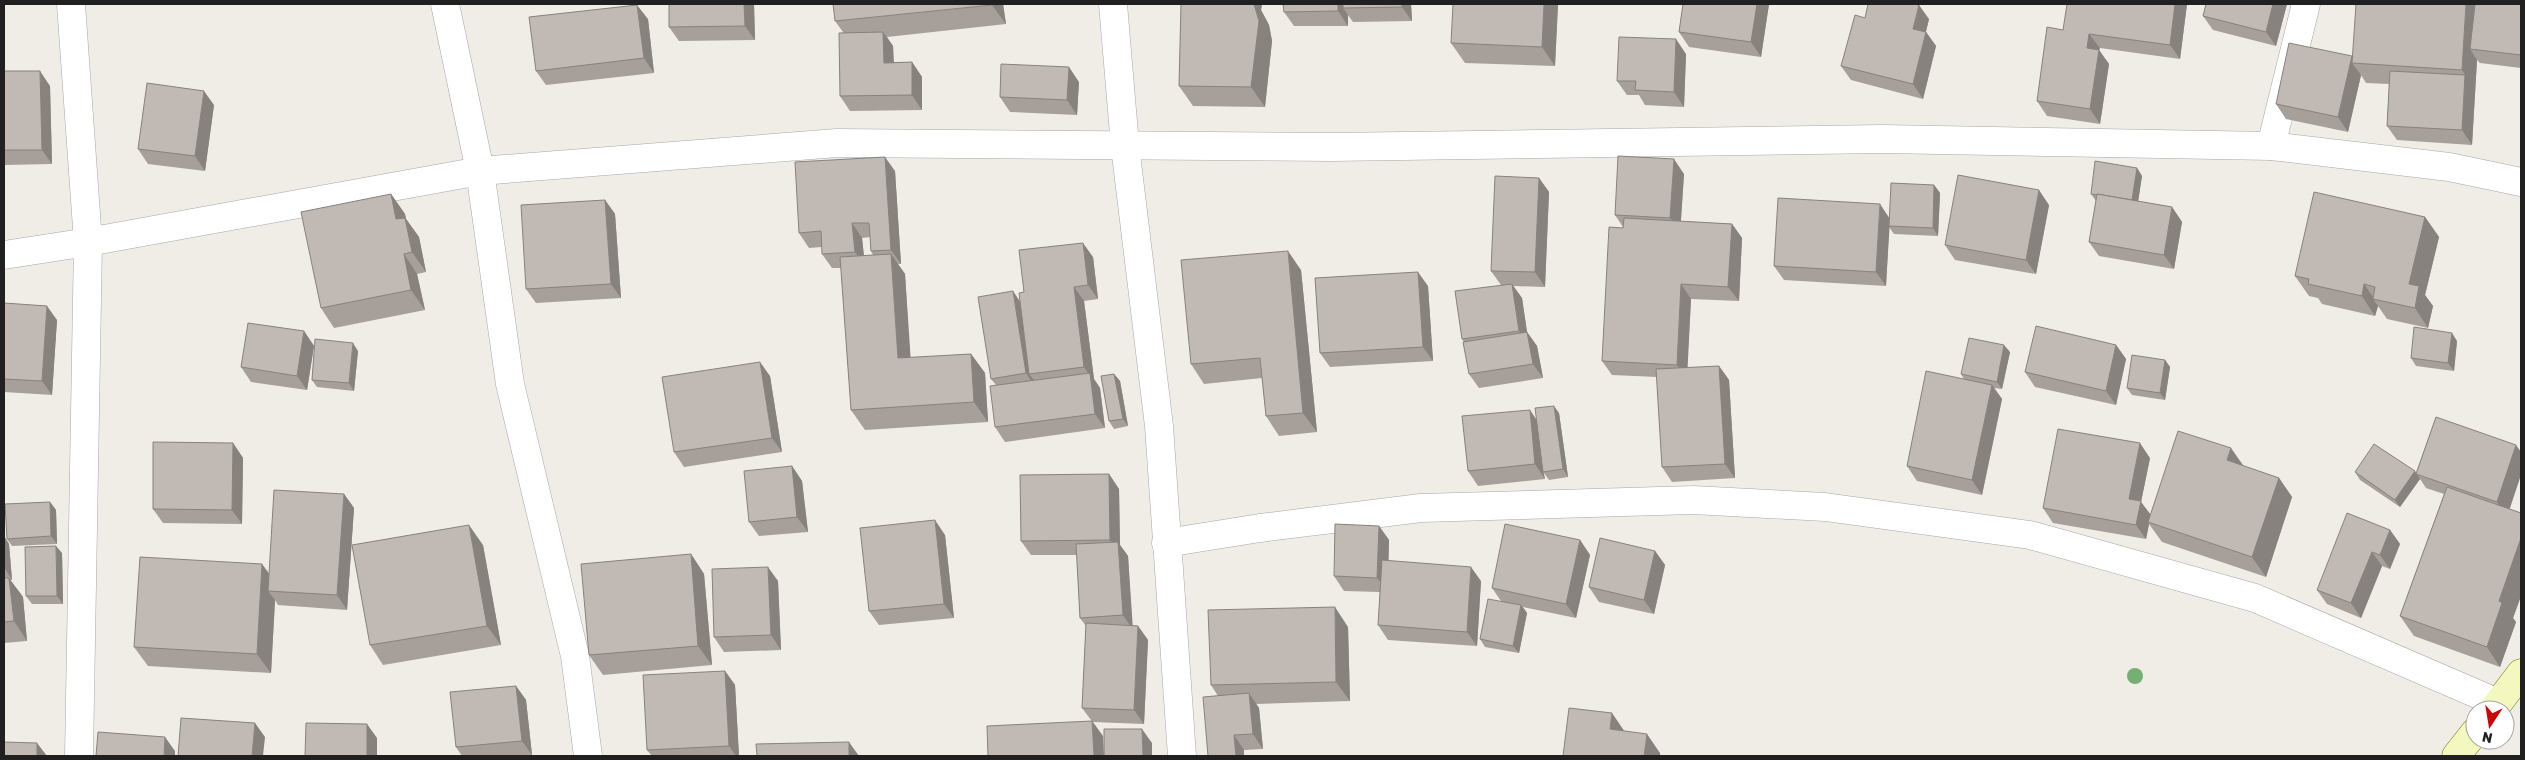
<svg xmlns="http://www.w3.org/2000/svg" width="2525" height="760" viewBox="0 0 2525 760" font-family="Rubik,sans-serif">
	<rect width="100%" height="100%" fill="#f0ede7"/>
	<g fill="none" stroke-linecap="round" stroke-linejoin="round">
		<defs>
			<g id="minor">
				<polyline points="71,4 88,242 79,756"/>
				<polyline points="445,4 480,171 510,384 575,656 588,756"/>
				<polyline points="2271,146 2306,4"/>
				<polyline points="4,255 88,242 480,171 837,143 1332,147 1883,139 2271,146 2449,167 2521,182"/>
				<polyline points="1166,543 1260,528 1421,508 1693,500 1825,507 2030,535 2255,598 2498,703"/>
			</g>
			<polyline id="tertiary" points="1113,4 1125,146 1159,426 1182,756"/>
			<g id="secondary">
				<polyline points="2493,710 2521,673"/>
				<polyline points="2456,756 2475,732"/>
			</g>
		</defs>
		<use href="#minor" stroke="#a7a7a7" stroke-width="29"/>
		<use href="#tertiary" stroke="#a7a7a7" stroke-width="29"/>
		<use href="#secondary" stroke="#6b7608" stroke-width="29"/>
		<use href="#minor" stroke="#fff" stroke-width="28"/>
		<use href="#tertiary" stroke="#fff" stroke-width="28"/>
		<use href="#secondary" stroke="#f5f8be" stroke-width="28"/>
	</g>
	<circle fill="#74af75" cx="2135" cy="676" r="8"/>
	<g fill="#a69f9a" fill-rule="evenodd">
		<polygon points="754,4 755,40 679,41 669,27"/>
		<polygon points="1003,4 1006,24 887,37 893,46 894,62 912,62 922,77 922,110 850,111 840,96 843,32 835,21"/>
		<polygon points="1181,4 1262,4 1261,10 1269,25 1272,41 1265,107 1193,106 1179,86"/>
		<polygon points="1283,4 1411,4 1412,21 1353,22 1348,15 1348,26 1294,26 1284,12"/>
		<polygon points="1558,4 1555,66 1465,63 1451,43"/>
		<polygon points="1683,4 1769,4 1761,57 1689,47 1679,32"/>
		<polygon points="2187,4 2180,59 2100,48 2099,50 2109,64 2100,124 2047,116 2037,101 2063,30"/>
		<polygon points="2206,4 2287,4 2276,46 2213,30 2203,16"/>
		<polygon points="2521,4 2521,68 2480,63 2477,60 2472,145 2397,140 2387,126 2389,84 2366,83 2361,75 2348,132 2286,119 2276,104 2352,56 2353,58"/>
		<polygon points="1865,18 1929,19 1926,32 1936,46 1923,99 1851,80 1841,66"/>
		<polygon points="648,19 654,73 546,85 536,71"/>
		<polygon points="1686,54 1684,107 1645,105 1639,95 1627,95 1617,81"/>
		<polygon points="4,71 50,86 52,164 4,165"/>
		<polygon points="1079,82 1077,115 1010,112 1000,97"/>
		<polygon points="214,105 205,171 148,164 138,149"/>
		<polygon points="2137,168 2142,176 2138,201 2172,207 2182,222 2174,269 2099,256 2089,242 2096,201 2091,194"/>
		<path d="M895 171 901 264H898L905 274 910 358 971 354 985 373 988 422 865 430 851 410 841 268H832L822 254V247L809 248 799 233ZM870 237 871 251 873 255 864 256 862 238Z"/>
		<polygon points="1684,174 1681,221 1732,224 1742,238 1739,301 1691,299 1687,368 1719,366 1729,380 1735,478 1672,482 1662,467 1657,377 1612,375 1602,361 1623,228 1623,227 1615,215"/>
		<polygon points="1539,178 1549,192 1545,287 1513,286 1522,298 1527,332 1537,346 1543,378 1479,388 1469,374 1464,342 1462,339 1501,285 1491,271"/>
		<polygon points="1934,185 1940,193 1938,236 1894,234 1889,227 1886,286 1784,280 1774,266 1889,218"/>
		<polygon points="391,194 405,214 406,219 419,237 426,272 417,274 425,310 334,328 321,308"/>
		<polygon points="605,200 615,214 621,298 536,303 526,289"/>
		<polygon points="2049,205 2036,274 1955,260 1945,245"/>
		<polygon points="2425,217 2439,237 2425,295 2433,306 2428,328 2387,319 2378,306 2375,316 2322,304 2318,298 2309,296 2295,276"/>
		<polygon points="1093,257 1098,299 1084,301 1094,379 1100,388 1105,428 1005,442 995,427 996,385 991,379 1024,292"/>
		<polygon points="1301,270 1317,432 1279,436 1266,416 1262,378 1204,384 1191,364"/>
		<polygon points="1428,286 1433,361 1330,367 1320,353"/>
		<polygon points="4,303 57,320 52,395 4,392"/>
		<polygon points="304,331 314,346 307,390 251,382 241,367"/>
		<polygon points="2457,341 2454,371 2416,366 2411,358"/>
		<polygon points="2116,345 2126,359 2116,405 2035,387 2025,372"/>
		<polygon points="358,351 354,391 317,387 312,380"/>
		<polygon points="2010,352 2002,389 1994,388 2002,399 1982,495 1917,481 1907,466 1964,379 1961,374"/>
		<polygon points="2165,360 2170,367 2165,400 2132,395 2127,388"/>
		<polygon points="1114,374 1120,381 1128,426 1114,429 1109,421"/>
		<polygon points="770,376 782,452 684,467 674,452"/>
		<polygon points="1530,410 1536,420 1559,413 1568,477 1549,480 1544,473 1545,479 1478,486 1468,471"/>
		<polygon points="2436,417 2509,509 2521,513 2521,596 2513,618 2516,622 2500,667 2414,636 2400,616 2444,494 2426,488 2420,479 2400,507 2360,480 2355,472 2416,473"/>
		<polygon points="233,443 243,458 242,524 163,523 153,509"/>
		<polygon points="2150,458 2141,502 2150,515 2243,466 2279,478 2292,497 2266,577 2162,542 2149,524 2146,539 2053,523 2043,508"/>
		<polygon points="792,466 802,481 808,532 759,536 749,522"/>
		<polygon points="1109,474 1119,489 1120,545 1128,556 1132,625 1138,626 1148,640 1144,724 1093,722 1103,736 1082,708 1086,626 1080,618 1077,555 1031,555 1021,541"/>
		<polygon points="344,494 354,508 347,610 278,605 275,600 271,673 148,666 134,647 262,564 269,574"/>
		<polygon points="50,502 56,510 57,544 12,546 7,539"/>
		<polygon points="1379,526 1389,540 1388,561 1481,581 1477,646 1388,640 1378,625 1380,592 1344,591 1334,576"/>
		<polygon points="2390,530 2400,544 2390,569 2382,566 2361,618 2327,604 2317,590"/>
		<polygon points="945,535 954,618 879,625 869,611"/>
		<polygon points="4,536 9,544 12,580 10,580 23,597 27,641 4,643"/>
		<polygon points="1580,540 1590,555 1576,618 1523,607 1527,613 1519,653 1485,647 1480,639 1501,601 1492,588"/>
		<polygon points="483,545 501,645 383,665 370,645"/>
		<polygon points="1655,551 1665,565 1654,614 1599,602 1589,587"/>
		<polygon points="62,553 63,604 32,604 26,596"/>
		<polygon points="691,554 704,574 712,665 603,675 589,655"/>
		<polygon points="778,581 781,650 724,652 714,637"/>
		<polygon points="1348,627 1350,701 1256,704 1259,708 1263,749 1244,750 1244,756 1208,756 1218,696 1211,685"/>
		<polygon points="725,671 735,685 739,756 652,756 647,750"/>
		<polygon points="516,686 526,700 532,755 519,756 462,756 456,747"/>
	</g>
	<g fill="#87827d">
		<polygon points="744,4 754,4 755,40 745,26"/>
		<polygon points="992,4 1003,4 1006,24 992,5"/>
		<polygon points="1254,4 1262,4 1261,10 1269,25 1272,41 1265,107 1251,87"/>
		<polygon points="1338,4 1347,4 1343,8 1348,15 1348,26 1338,11"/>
		<polygon points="1402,4 1411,4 1412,21 1402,7"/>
		<polygon points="1544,4 1558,4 1555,66 1542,47"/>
		<polygon points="1757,4 1769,4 1761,57 1751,42"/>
		<polygon points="2175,4 2187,4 2180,59 2170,45"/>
		<polygon points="2273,4 2287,4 2276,46 2266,32"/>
		<polygon points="2466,4 2477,4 2470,49 2477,60 2472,145 2462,130 2465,75 2462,70"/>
		<polygon points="637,5 648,19 654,73 644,58"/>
		<polygon points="1919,5 1929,19 1923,43 1913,29"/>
		<polygon points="883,32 893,46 894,77 884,63"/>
		<polygon points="1926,32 1936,46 1923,99 1913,84"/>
		<polygon points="2089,34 2100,48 2099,50 2109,64 2100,124 2090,109 2087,48"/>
		<polygon points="1676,39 1686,54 1684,107 1674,92"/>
		<polygon points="2352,56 2357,63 2352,63 2361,75 2348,132 2338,117"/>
		<polygon points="912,62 922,77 922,110 912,95"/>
		<polygon points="1069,67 1079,82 1077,115 1067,100"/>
		<polygon points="40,71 50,86 52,164 42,150"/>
		<polygon points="204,91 214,105 205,171 195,156"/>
		<polygon points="885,157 895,171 901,264 891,250"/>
		<polygon points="1674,159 1684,174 1680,232 1670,218"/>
		<polygon points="2137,168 2142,176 2137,209 2131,201"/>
		<polygon points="1539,178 1549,192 1545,287 1535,272"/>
		<polygon points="1934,185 1940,193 1938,236 1933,228"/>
		<polygon points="2039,190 2049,205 2036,274 2026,260"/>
		<polygon points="391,194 405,214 406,219 419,237 426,272 412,252 396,219"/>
		<polygon points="605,200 615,214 621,298 611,284"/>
		<polygon points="1880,204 1890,219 1886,286 1876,272"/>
		<polygon points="2172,207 2182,222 2174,269 2164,255"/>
		<polygon points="2425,217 2439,237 2425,295 2433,306 2428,328 2415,308 2409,284"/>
		<polygon points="852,223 862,238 865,266 855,252"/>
		<polygon points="1732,224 1742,238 1739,301 1728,287"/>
		<polygon points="1083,243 1093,257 1098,299 1088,285"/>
		<polygon points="1288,251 1301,270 1317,432 1303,413"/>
		<polygon points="404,254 417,274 425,310 411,290"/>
		<polygon points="891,254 905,274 912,378 898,358"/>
		<polygon points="1418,272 1428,286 1433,361 1423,347"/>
		<polygon points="1512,284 1522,298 1527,332 1537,346 1543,378 1533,364 1529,345 1519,331"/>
		<polygon points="1681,284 1691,299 1687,379 1677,365"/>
		<polygon points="2364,284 2375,300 2373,299 2378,306 2375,316 2362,296"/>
		<polygon points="1074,287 1084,301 1094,379 1100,388 1105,428 1095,414 1090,376 1084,367"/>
		<polygon points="1013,291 1023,306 1029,374 1036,383 1036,388 1026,373"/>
		<polygon points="47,306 57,320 52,395 42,381"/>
		<polygon points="304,331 314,346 307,390 297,376"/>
		<polygon points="2452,333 2457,341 2454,371 2448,363"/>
		<polygon points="353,343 358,351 354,391 349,383"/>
		<polygon points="2004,345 2010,352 2002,389 1997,382"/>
		<polygon points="2116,345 2126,359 2116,405 2106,391"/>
		<polygon points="971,354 985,373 988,422 974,402"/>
		<polygon points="2165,360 2170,367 2165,400 2160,393"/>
		<polygon points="760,362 770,376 782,452 772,438"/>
		<polygon points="1719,366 1729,380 1735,478 1725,464"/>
		<polygon points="1114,374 1120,381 1128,426 1123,419"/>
		<polygon points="1992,385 2002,399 1982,495 1972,480"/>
		<polygon points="1554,406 1559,413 1568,477 1563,469"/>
		<polygon points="1530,410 1540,425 1543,472 1545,479 1535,464"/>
		<polygon points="233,443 243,458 242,524 232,510"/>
		<polygon points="2140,443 2150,458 2141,502 2151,515 2148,522 2149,524 2146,539 2136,525 2129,499"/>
		<polygon points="2516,445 2521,452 2521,475 2507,517 2497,502"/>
		<polygon points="2231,448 2245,468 2227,460"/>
		<polygon points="792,466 802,481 808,532 797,517"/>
		<polygon points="2415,471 2420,479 2400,507 2395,500"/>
		<polygon points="1109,474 1119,489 1120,545 1128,556 1133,630 1123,615 1118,552 1110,540"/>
		<polygon points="2279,478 2292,497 2266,577 2252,557"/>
		<polygon points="344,494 354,508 347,610 337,595"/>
		<polygon points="50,502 56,510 57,544 51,536"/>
		<polygon points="935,520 945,535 954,618 944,604"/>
		<polygon points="469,525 483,545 501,645 487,626"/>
		<polygon points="1379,526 1389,540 1388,592 1377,578"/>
		<polygon points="2390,530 2400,544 2390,569 2380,555"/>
		<polygon points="4,536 9,544 12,580 4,567"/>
		<polygon points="2521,538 2521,596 2513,618 2516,622 2500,667 2487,647 2499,601"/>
		<polygon points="1580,540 1590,555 1576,618 1566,604"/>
		<polygon points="56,546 62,553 63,604 57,596"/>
		<polygon points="1655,551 1665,565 1654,614 1644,600"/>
		<polygon points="2372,552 2382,566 2361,618 2351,603"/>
		<polygon points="691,554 704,574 712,665 698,646"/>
		<polygon points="262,564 276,583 268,591 275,600 271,673 257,654"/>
		<polygon points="768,567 778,581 781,650 771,635"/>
		<polygon points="1471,567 1481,581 1477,646 1467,632"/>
		<polygon points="9,578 23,597 27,641 14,621"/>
		<polygon points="1521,605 1527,613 1519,653 1513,646"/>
		<polygon points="1335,607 1348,627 1350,701 1336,682"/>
		<polygon points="1138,626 1148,640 1144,724 1134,710"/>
		<polygon points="725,671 735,685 739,756 736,756 729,746"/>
		<polygon points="516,686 526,700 532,755 522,741"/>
		<polygon points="1249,693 1259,708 1263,749 1253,734"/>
		<polygon points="1612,713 1625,732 1610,729"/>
		<polygon points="1092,721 1103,736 1104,756 1094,756"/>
		<polygon points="255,723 265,737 263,756 252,756"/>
		<polygon points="367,724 377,738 377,756 367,756"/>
		<polygon points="1142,729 1152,743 1152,756 1143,756"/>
		<polygon points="1647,734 1660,753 1660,756 1644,756"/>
		<polygon points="1234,735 1244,750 1244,756 1236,756"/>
		<polygon points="165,737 175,751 175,756 164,756"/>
		<polygon points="849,742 859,756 849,756"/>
		<polygon points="37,743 47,756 37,756"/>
	</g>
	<g fill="#c1b9b3" stroke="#87827d">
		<polygon points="669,4 744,4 745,26 669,27"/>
		<polygon points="833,4 992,4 992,5 835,21"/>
		<polygon points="1181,4 1254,4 1259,21 1251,87 1179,86"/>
		<polygon points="1283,4 1338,4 1338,11 1284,12"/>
		<polygon points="1343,4 1402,4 1402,7 1343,8"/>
		<polygon points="1453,4 1544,4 1542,47 1451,43"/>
		<polygon points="1683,4 1757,4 1751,42 1679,32"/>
		<polygon points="1868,4 1914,4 1919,5 1913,29 1926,32 1913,84 1841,66 1855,15 1865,18"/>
		<polygon points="2067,4 2175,4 2170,45 2089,34 2087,48 2099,50 2090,109 2037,101 2047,27 2063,30"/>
		<polygon points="2206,4 2273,4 2266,32 2203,16"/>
		<polygon points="2356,4 2466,4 2462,70 2352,63"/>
		<polygon points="2475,4 2521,4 2521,55 2470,49"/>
		<polygon points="637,5 644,58 536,71 529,17"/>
		<polygon points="883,32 884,63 912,62 912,95 840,96 839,33"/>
		<polygon points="1619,37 1676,39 1674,92 1635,90 1636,81 1617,81"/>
		<polygon points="2289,43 2352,56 2338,117 2276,104"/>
		<polygon points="1001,64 1069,67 1067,100 1000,97"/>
		<polygon points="4,71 40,71 42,150 4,150"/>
		<polygon points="2390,71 2465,75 2462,130 2387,126"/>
		<polygon points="147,83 204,91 195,156 138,149"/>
		<polygon points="1618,156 1674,159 1670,218 1615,215"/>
		<polygon points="885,157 891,250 871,251 869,223 852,223 855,252 822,254 821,231 799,233 795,162"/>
		<polygon points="2095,161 2137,168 2132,200 2097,194 2097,195 2091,194"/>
		<polygon points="1958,175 2039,190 2026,260 1945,245"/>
		<polygon points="1495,176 1539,178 1535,272 1491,271"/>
		<polygon points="1891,183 1934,185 1933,228 1889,226"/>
		<polygon points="2314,192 2425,217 2409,284 2419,286 2415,308 2373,299 2375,287 2364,284 2362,296 2308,284 2309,279 2295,276"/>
		<polygon points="391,194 396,219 405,218 412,252 404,254 411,290 321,308 301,212"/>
		<polygon points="2097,194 2172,207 2164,255 2089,242"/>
		<polygon points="1778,198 1880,204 1876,272 1774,266"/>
		<polygon points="605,200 611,284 526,289 521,205"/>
		<polygon points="1624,218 1732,224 1728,287 1681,284 1677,365 1602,361 1609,227 1623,228"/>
		<polygon points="1083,243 1088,285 1074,287 1084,367 1029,374 1019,293 1024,292 1019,250"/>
		<polygon points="1288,251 1303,413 1266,416 1260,358 1191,364 1181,260"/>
		<polygon points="891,254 898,358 971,354 974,402 851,410 840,257"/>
		<polygon points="1418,272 1423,347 1320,353 1315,278"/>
		<polygon points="1512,284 1519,331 1462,339 1455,291"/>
		<polygon points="1013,291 1026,373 991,379 978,297"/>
		<polygon points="4,303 47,306 42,381 4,379"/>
		<polygon points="248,323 304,331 297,376 241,367"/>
		<polygon points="2036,326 2116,345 2106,391 2025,372"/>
		<polygon points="2414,327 2452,333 2448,363 2411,358"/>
		<polygon points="1527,332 1533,364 1469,374 1463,342"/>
		<polygon points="1969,338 2004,345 1997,382 1961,374"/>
		<polygon points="315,339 353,343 349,383 312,380"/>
		<polygon points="2132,355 2165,360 2160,393 2127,388"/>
		<polygon points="760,362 772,438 674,452 662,377"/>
		<polygon points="1719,366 1725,464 1662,467 1656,369"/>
		<polygon points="1926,371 1992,385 1972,480 1907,466"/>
		<polygon points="1090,373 1095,414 995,427 990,386"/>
		<polygon points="1114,374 1123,419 1109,421 1101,376"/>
		<polygon points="1554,406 1563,469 1543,472 1535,408"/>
		<polygon points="1530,410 1535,464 1468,471 1462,416"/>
		<polygon points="2436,417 2516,445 2497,502 2416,474"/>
		<polygon points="2058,429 2140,443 2129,499 2141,501 2136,525 2043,508"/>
		<polygon points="2178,431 2231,448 2227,460 2279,478 2252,557 2148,522"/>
		<polygon points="153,442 233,443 232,510 153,509"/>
		<polygon points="2374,444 2415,471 2395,500 2355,472"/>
		<polygon points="792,466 797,517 749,522 744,471"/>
		<polygon points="1109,474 1110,540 1021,541 1020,475"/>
		<polygon points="2447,487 2521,513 2521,538 2499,601 2502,603 2487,647 2400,616"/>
		<polygon points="274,490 344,494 337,595 268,591"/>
		<polygon points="50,502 51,536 7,539 5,504"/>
		<polygon points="2347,513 2390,530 2380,555 2372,552 2351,603 2317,590"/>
		<polygon points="935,520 944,604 869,611 860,528"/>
		<polygon points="1335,524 1379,526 1377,578 1334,576"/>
		<polygon points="1505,524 1580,540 1566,604 1492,588"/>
		<polygon points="469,525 487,626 370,645 352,545"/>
		<polygon points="1600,538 1655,551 1644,600 1589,587"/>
		<polygon points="1118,542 1123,615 1080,618 1076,544"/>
		<polygon points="56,546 57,596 26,596 25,547"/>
		<polygon points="691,554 698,646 589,655 581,564"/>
		<polygon points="140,557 262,564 257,654 134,647"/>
		<polygon points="1382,560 1471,567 1467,632 1378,625"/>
		<polygon points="768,567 771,635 714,637 712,569"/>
		<polygon points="4,578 9,578 14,621 4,622"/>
		<polygon points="1488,599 1521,605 1513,646 1480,639"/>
		<polygon points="1335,607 1336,682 1211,685 1208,610"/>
		<polygon points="1086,623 1138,626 1134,710 1082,708"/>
		<polygon points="725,671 729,746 647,750 643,675"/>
		<polygon points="516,686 522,741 456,747 450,692"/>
		<polygon points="1249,693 1253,734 1234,735 1236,756 1208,756 1203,697"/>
		<polygon points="1569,708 1612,713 1610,729 1647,734 1644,756 1563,756"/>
		<polygon points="181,718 255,723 252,756 178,756"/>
		<polygon points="1092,721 1094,756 988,756 987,726"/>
		<polygon points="306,723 367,724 367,756 305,756"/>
		<polygon points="1104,729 1142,729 1143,756 1104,756"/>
		<polygon points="98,732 165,737 164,756 96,756"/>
		<polygon points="4,742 37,743 37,756 4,756"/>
		<polygon points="849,742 849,756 757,756 756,744"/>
	</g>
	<rect width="2525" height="760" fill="none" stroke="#202020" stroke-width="10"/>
	<g transform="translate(2490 725) rotate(192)"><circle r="24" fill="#ffffff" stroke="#a6a6a6"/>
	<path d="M0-4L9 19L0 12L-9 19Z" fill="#ca0607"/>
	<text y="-8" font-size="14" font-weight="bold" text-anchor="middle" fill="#202020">N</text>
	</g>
</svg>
